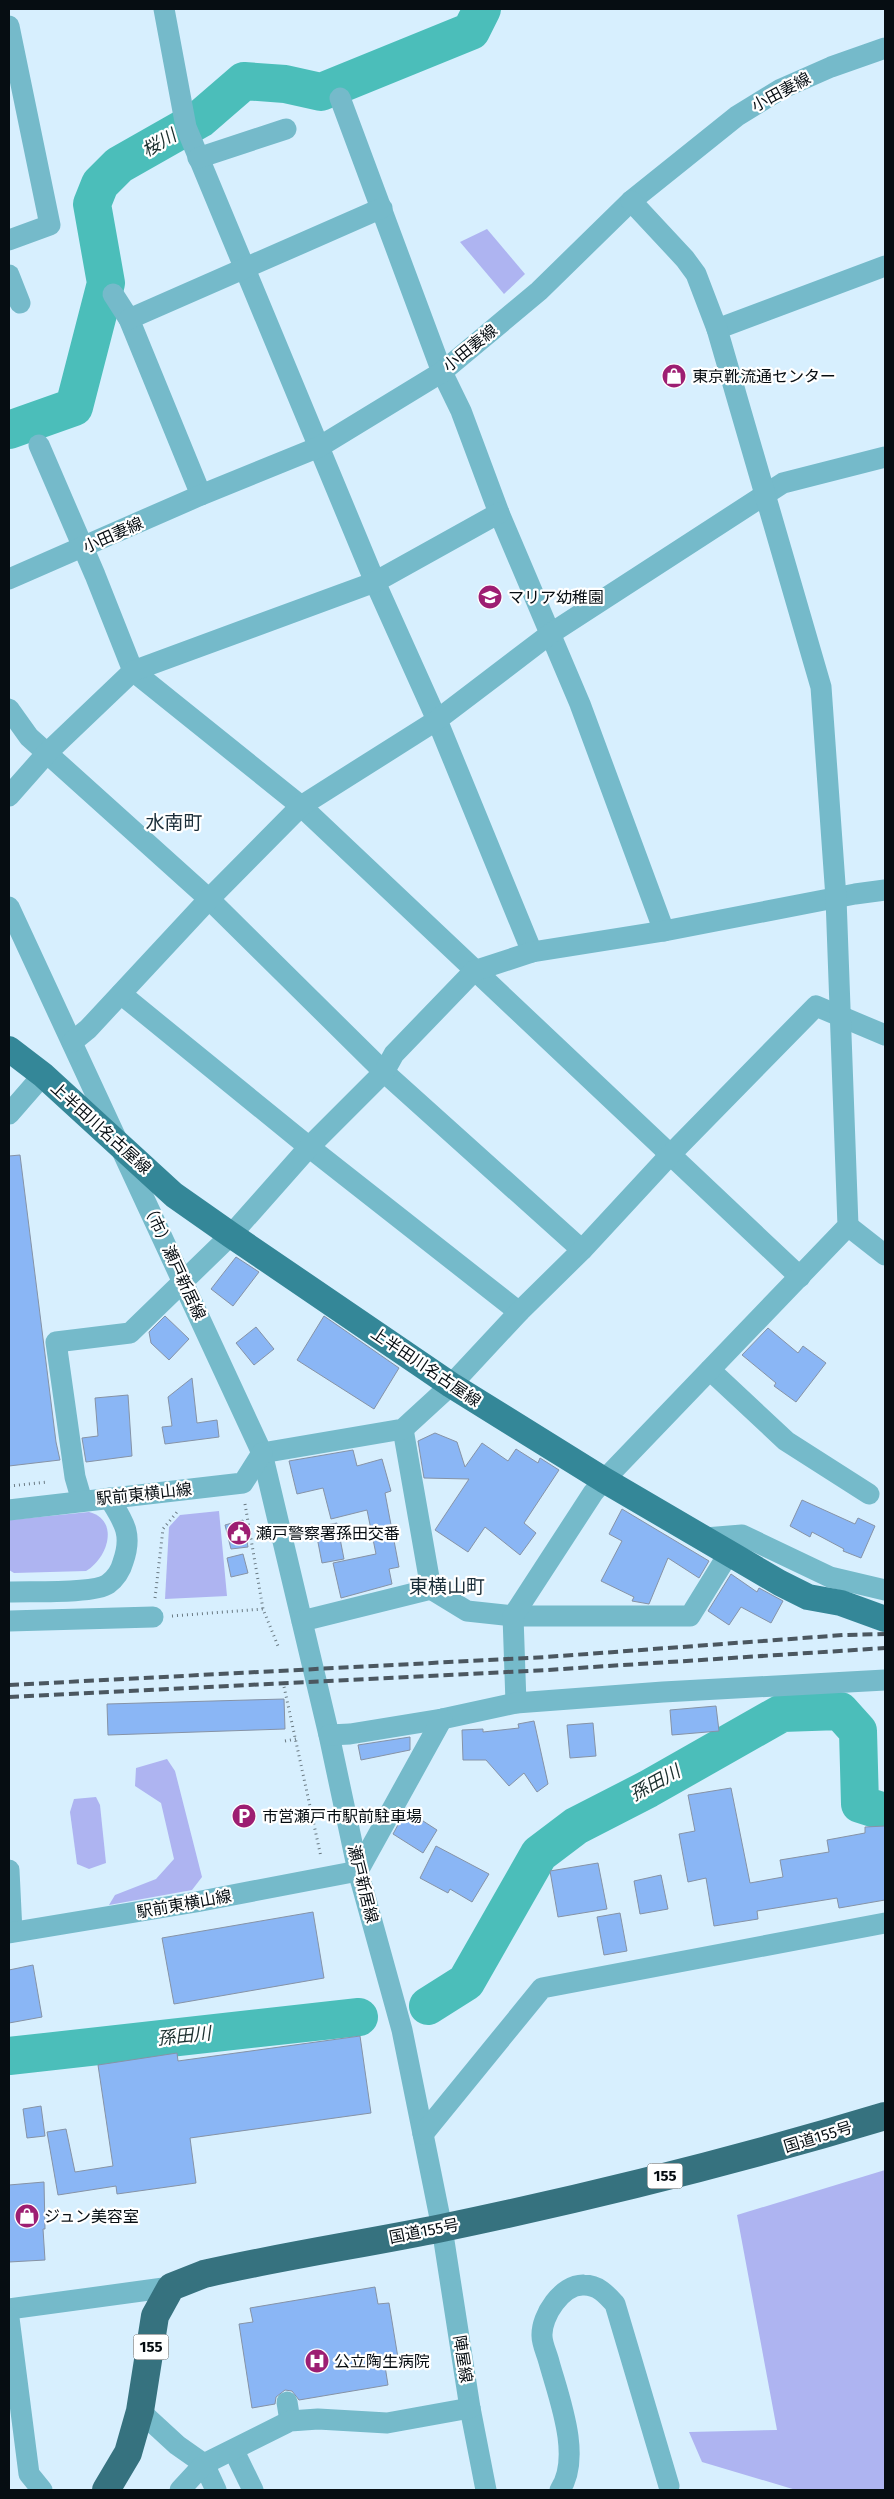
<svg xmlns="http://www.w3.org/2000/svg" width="894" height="2499" viewBox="0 0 894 2499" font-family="'Fira Sans','Noto Sans JP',sans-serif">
	<rect width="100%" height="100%" fill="#d7effe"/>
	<g fill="#aeb4f1">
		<polygon points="487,229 525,274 504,294 460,242"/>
		<polygon points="219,1511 227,1596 165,1599 169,1527 180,1515"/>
		<path d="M89 1512C120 1520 108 1558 86 1571L14 1573 9 1570V1520Z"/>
		<polygon points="167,1759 175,1771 202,1877 192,1890 109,1905 115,1895 156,1879 174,1859 161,1803 135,1786 136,1768"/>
		<polygon points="96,1797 100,1805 106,1863 89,1869 77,1864 70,1812 74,1799"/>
		<polygon points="885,2170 885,2490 796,2490 702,2462 689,2432 777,2430 737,2215"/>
	</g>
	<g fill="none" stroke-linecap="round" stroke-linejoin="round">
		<g stroke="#4bbeba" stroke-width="38">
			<polyline points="9,430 74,407 106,283 92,204 100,184 119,165 200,119 244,81 285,84 321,92 471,31 482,9"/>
			<polyline points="428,2006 466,1982 539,1854 576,1826 648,1789 782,1713 840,1711 858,1731 860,1804 885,1812"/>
			<polyline points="9,2056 359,2017"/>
		</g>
	</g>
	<g fill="#8ab6f5" stroke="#8693a6">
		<polygon points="20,1155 56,1442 60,1460 9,1466 9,1156"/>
		<polygon points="236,1257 259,1272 233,1306 211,1289"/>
		<polygon points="165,1316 189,1339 169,1360 151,1343 149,1332"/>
		<polygon points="324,1316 399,1368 374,1409 297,1360"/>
		<polygon points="256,1327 274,1349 254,1365 236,1343"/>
		<polygon points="768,1328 798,1353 803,1346 826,1363 796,1402 774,1386 776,1383 742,1355"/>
		<polygon points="192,1378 197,1423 217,1420 219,1437 165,1444 162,1427 172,1426 168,1397"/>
		<polygon points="128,1395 132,1456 86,1462 82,1438 98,1436 95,1398"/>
		<polygon points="435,1433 457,1442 465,1467 482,1443 508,1461 516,1449 538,1463 540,1458 559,1470 524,1523 536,1533 520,1555 485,1527 468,1552 435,1530 469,1479 424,1478 418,1441"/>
		<polygon points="353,1450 357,1466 382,1459 391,1491 385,1493 399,1567 389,1569 392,1584 341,1598 333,1563 376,1554 367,1510 331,1519 323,1488 297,1494 289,1461"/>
		<polygon points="802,1500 855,1524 858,1518 875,1526 861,1558 843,1551 844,1549 812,1532 810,1537 790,1526"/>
		<polygon points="622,1509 709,1561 699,1578 668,1558 649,1604 632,1601 634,1597 601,1581 622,1541 609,1534"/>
		<polygon points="243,1520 248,1547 231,1549 225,1525"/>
		<polygon points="337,1523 344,1559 322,1563 315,1527"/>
		<polygon points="243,1554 248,1573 231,1577 227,1558"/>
		<polygon points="731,1574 757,1592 759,1588 783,1601 771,1623 741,1607 729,1625 708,1611"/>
		<polygon points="284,1699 285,1729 108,1735 107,1704"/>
		<polygon points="716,1706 719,1731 672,1735 670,1710"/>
		<polygon points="534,1721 548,1784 537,1792 524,1773 509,1786 486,1760 463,1760 462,1730 483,1729 483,1732 519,1728 518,1724"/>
		<polygon points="593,1723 596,1756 570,1758 567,1725"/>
		<polygon points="410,1737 410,1750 361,1760 358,1745"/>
		<polygon points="731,1788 750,1883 783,1877 780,1860 829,1852 827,1840 865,1833 865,1827 885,1826 885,1900 839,1908 837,1898 757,1911 758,1919 714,1926 706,1878 688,1882 679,1834 695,1831 688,1795"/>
		<polygon points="406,1810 437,1830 423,1853 393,1834"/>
		<polygon points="436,1846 489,1874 472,1902 450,1889 448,1893 420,1878"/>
		<polygon points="598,1863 607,1909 558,1917 550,1871"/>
		<polygon points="661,1875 668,1909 640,1914 634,1881"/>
		<polygon points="313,1912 324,1978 174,2004 162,1938"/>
		<polygon points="620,1913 627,1951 604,1955 597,1917"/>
		<polygon points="33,1965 42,2017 9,2023 9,1970"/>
		<polygon points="360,2036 371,2113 190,2138 196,2183 117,2194 116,2186 58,2195 47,2132 66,2129 75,2172 113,2166 98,2065 177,2053 178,2061"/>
		<polygon points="41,2106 45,2136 27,2138 23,2109"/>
		<polygon points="44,2182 45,2229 43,2229 45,2260 9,2262 9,2185"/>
		<polygon points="375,2287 378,2304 389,2303 399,2364 385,2366 388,2385 299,2400 292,2391 285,2390 276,2397 275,2404 252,2408 239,2324 253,2322 250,2308"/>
	</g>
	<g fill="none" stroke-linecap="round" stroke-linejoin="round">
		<g stroke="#6a7a83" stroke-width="3" stroke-dasharray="1 4" stroke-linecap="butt">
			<polyline points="9,1486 48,1482"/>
			<polyline points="245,1504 263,1609 278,1646"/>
			<polyline points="155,1598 163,1529 177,1512"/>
			<polyline points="172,1616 263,1609"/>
			<polyline points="283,1682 321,1857"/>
			<polyline points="285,1741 296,1739"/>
		</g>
		<g stroke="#75baca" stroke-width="21">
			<polyline points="164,9 186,127 375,582 437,720 532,952"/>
			<polyline points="9,26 50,225 9,240"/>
			<polyline points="340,98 442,372 461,411 499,513 580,704 664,931"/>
			<polyline points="198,158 286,129"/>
			<polyline points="9,275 20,303"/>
			<polyline points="113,294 129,319 201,495"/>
			<polyline points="129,319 382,208"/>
			<polyline points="717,329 885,266"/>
			<polyline points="39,445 95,575 133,671 301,806 800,1277"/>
			<polyline points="9,579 201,495 319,447 442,372 539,291 631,201 737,116 781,89 831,67 885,48"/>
			<polyline points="9,709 29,737 209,899 384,1072 582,1250"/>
			<polyline points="9,796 47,753 133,671 375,582 499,513"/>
			<polyline points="9,907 262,1453 329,1735 358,1871 402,2030 442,2228 470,2408 486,2490"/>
			<polyline points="121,994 309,1147 519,1312"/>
			<polyline points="72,1042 88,1029 209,899 301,806 437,720 550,634 783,483 885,457"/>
			<polyline points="9,1114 43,1075"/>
			<polyline points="848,1226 885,1255"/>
			<polyline points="710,1370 786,1441 869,1494"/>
			<polyline points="403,1429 431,1589 467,1611 513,1616 690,1616 729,1553"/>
			<polyline points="262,1453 403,1429 451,1385 519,1312 582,1250 669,1156 816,1006 885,1035"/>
			<polyline points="82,1501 75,1477 56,1342 130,1333 231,1235 309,1147 384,1072 394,1054 474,971 532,952 664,931 855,894 885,890"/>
			<polyline points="9,1510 243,1483 262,1453"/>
			<polyline points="705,1538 742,1535 830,1577 885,1590"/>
			<path d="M9 1592C29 1591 94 1594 108 1584 115 1579 121 1570 123 1562 133 1534 124 1522 109 1498"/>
			<polyline points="9,1621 153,1617"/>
			<polyline points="302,1621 431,1589"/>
			<polyline points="516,1703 513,1616 593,1493 604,1480 848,1226 836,898 821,687 717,329 696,274 685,259 631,201"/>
			<polyline points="329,1735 350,1734 442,1719 516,1703 663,1692 885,1680"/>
			<polyline points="9,1870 12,1932"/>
			<polyline points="358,1871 442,1719"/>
			<polyline points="9,1933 196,1902 358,1871"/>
			<polyline points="423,2134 542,1988 885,1923"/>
			<polyline points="9,2309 171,2287"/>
			<polyline points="9,2318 29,2474 42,2490"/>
			<polyline points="287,2402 290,2421"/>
			<polyline points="140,2411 177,2445 204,2464 216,2490"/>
			<polyline points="234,2451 253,2490"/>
			<polyline points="180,2490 204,2464 290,2421 318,2419 387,2423 470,2408"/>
			<path d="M560 2490C582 2457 559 2398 549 2362 547 2354 542 2344 542 2336 541 2316 562 2284 584 2285 598 2285 606 2294 615 2304L669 2486"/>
		</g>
		<polyline stroke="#348798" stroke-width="26" points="9,1049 43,1075 174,1195 231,1235 451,1385 604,1480 780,1583 808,1597 841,1603 885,1619"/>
		<path stroke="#36727f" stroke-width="28" d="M106 2490 128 2453 140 2411 155 2316 171 2287 204 2274C283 2256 363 2244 442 2228 591 2197 739 2160 885 2116"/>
		<g stroke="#4b5760" stroke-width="4" stroke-dasharray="10 5" stroke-linecap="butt">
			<polyline points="9,1685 546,1657 844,1635 885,1634"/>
			<polyline points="9,1697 547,1670 885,1648"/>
		</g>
	</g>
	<defs>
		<symbol id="shop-disc" viewBox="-11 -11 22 22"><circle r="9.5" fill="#9d1e72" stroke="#fff"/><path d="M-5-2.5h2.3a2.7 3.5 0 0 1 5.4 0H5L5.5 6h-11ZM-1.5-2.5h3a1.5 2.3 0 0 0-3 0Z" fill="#fff"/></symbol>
		<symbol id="school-disc" viewBox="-11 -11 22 22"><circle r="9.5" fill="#9d1e72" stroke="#fff"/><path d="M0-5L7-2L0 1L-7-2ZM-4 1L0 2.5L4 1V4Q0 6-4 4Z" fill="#fff"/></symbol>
		<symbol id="civic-disc" viewBox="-11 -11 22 22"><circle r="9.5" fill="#9d1e72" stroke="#fff"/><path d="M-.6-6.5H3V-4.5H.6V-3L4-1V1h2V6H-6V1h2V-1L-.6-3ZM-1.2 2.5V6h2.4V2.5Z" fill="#fff"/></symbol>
		<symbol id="parking-disc" viewBox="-11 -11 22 22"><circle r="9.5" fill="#9d1e72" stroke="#fff"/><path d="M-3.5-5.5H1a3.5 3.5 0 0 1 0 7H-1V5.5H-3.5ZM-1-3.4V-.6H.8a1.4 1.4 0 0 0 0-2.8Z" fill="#fff"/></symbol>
		<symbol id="hospital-disc" viewBox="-11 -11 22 22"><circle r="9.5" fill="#9d1e72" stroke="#fff"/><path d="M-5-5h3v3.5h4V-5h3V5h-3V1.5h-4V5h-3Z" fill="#fff"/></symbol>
	</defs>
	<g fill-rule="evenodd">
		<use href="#shop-disc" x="660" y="362" width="28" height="28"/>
		<use href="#school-disc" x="476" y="583" width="28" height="28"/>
		<use href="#civic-disc" x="225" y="1519" width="28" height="28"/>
		<use href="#parking-disc" x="230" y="1802" width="28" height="28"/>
		<use href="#shop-disc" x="13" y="2202" width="28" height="28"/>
		<use href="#hospital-disc" x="303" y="2347" width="28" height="28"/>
	</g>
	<g text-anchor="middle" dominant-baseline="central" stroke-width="4.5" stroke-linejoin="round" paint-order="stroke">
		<g fill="#fff" stroke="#515659" stroke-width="1">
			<rect x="647.5" y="2163.5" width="35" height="25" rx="4"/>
			<rect x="133.5" y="2334.5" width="35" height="25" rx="4"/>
		</g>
		<g font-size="15" font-weight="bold" fill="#060d12">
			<text x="665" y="2176">155</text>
			<text x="151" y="2347">155</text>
		</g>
		<g font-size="16" fill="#060d12" stroke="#fff">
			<text transform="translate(781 92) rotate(-28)">小田妻線</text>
			<text transform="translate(470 348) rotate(-39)">小田妻線</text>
			<text transform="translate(113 535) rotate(-24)">小田妻線</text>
			<text transform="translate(101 1128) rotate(42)">上半田川名古屋線</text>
			<text transform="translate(174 1261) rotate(65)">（市）瀬戸新居線</text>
			<text transform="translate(426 1367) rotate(34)">上半田川名古屋線</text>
			<text transform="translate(144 1494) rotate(-6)">駅前東横山線</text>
			<text transform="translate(363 1884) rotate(76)">瀬戸新居線</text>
			<text transform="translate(184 1904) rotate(-10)">駅前東横山線</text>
			<text transform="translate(818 2137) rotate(-17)">国道155号</text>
			<text transform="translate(424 2231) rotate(-11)">国道155号</text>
			<text transform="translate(463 2359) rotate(81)">陣屋線</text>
		</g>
		<g font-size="16" fill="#060d12" stroke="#fff" text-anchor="start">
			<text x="692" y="376">東京靴流通センター</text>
			<text x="508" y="597">マリア幼稚園</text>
			<text x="256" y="1533">瀬戸警察署孫田交番</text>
			<text x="262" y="1816">市営瀬戸市駅前駐車場</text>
			<text x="44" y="2216">ジュン美容室</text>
			<text x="334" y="2361">公立陶生病院</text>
		</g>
		<g font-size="18" font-style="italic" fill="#1c302f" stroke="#fff">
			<text transform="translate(159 143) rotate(-30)">桜川</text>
			<text transform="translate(655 1783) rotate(-29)">孫田川</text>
			<text transform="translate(184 2036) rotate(-6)">孫田川</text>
		</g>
		<g font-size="19" fill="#1b2e39" stroke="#fff">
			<text x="174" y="822">水南町</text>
			<text x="447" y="1586">東横山町</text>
		</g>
	</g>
	<rect width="894" height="2499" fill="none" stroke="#060d12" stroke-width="20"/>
</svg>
